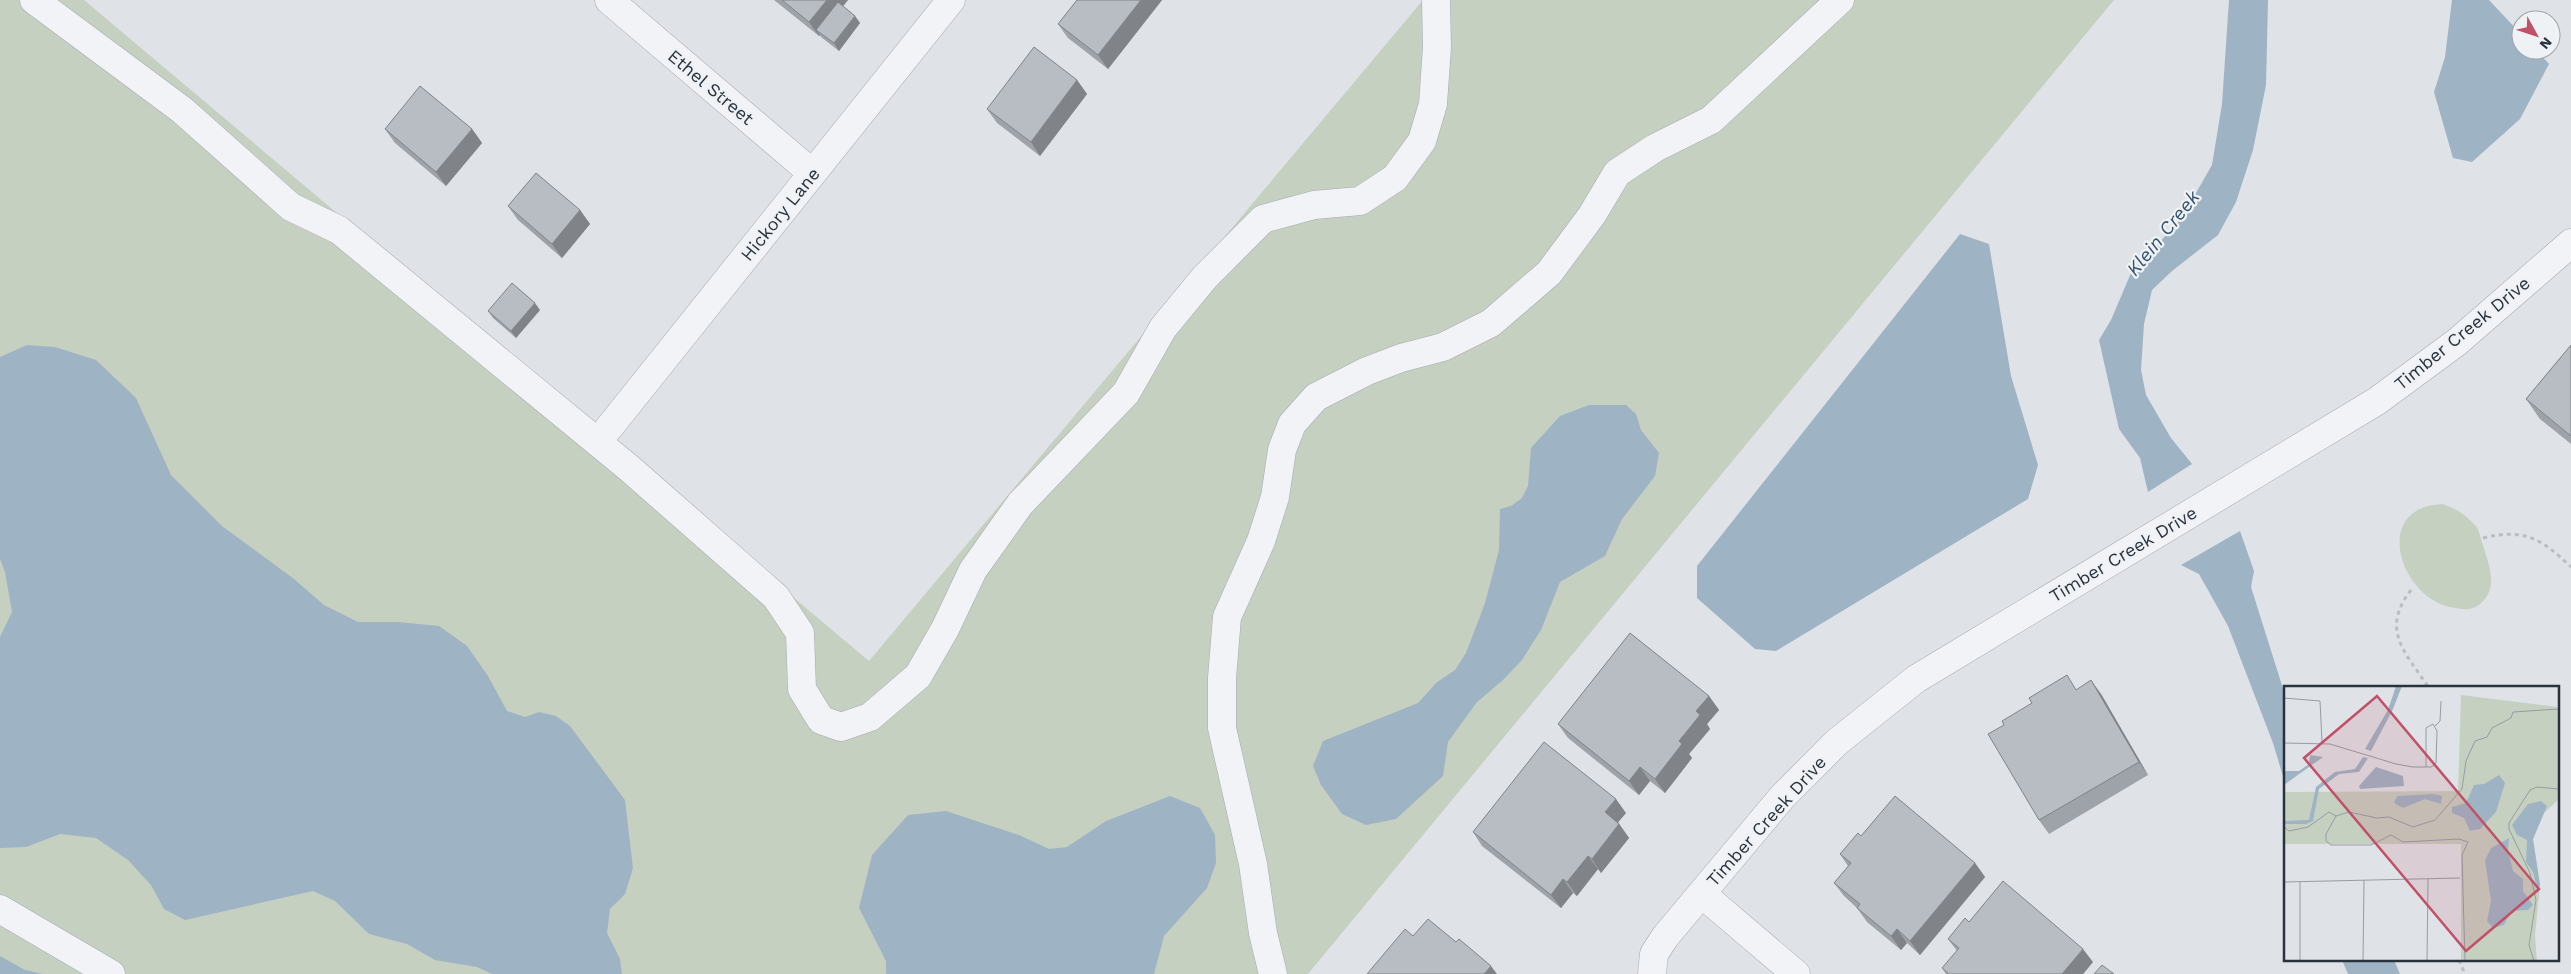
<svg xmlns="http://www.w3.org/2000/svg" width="2571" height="974" viewBox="0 0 2571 974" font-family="'Work Sans',sans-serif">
	<rect width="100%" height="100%" fill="#dfe3e7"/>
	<g fill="#c6d0c1">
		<polygon points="0,0 84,0 869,661 1423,0 2114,0 1308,974 0,974"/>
		<path d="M2442 504C2456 508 2466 515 2476 526 2480 532 2481 541 2484 548 2489 567 2499 588 2480 604 2473 610 2464 610 2455 608 2400 601 2370 507 2442 504Z"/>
	</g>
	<g fill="#9eb3c4">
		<polygon points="2229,0 2268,0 2266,85 2253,150 2236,202 2218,235 2172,271 2152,290 2144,324 2141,370 2146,395 2171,438 2192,464 2148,492 2140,458 2119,429 2099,340 2111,320 2131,273 2181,219 2212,165 2222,104"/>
		<polygon points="2452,0 2489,0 2521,34 2521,50 2536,50 2549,64 2520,119 2472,162 2453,158 2434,92 2445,57"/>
		<polygon points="1960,234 1989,244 2011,376 2038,465 2028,499 1776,651 1755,649 1697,598 1697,566"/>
		<polygon points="27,345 55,347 96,360 136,398 171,475 222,526 294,579 324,605 358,622 399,622 439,626 467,646 488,676 507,711 525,717 539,712 556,716 570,726 625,800 633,868 625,894 610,909 607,933 620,959 622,974 492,974 477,967 435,960 407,944 369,934 335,901 313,891 185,920 164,909 151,885 128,860 96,838 60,834 26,847 0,848 0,637 12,612 5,572 0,559 0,357"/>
		<polygon points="1589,405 1626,405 1636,414 1641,430 1659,453 1655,476 1622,519 1605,556 1560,582 1541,630 1522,660 1503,680 1477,702 1448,742 1443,776 1396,819 1366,825 1342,814 1321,785 1313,766 1323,741 1418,703 1437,682 1455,670 1466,653 1485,603 1499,550 1500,509 1511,506 1522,498 1528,486 1531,448 1560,416"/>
		<polygon points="2240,531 2254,571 2251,587 2285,695 2285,783 2273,743 2228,626 2199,574 2181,565"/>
		<polygon points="1170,796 1200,808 1215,835 1216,863 1207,888 1164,936 1154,974 886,974 886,961 859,908 872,855 908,815 946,811 1019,835 1049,849 1067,847 1106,821"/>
		<polygon points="0,956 25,970 43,974 0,974"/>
		<polygon points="2342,960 2394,960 2400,974 2348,974"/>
	</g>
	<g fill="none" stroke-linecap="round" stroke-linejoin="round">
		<defs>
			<g id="minor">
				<polyline points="34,0 182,110 291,207 339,230 629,468 776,597 800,633 802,689 821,720 841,727 870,717 918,676 945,629 973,570 1020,504 1126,393 1163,328 1205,277 1263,219 1314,205 1360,201 1395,178 1422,141 1433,104 1437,47 1436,0"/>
				<polyline points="609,0 812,173"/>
				<polyline points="608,429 951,0"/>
				<polyline points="1702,894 1796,974"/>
				<polyline points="0,909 111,974"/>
				<polyline points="1273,974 1263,933 1253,864 1222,728 1222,678 1227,617 1261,541 1275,497 1282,450 1292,424 1316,397 1367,371 1401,358 1443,347 1491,323 1549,273 1592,215 1617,173 1655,148 1711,120 1840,0"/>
				<polyline points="1652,974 1654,954 1665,937 1783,796 1837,742 1916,679 2377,401 2457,342 2571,243"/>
			</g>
		</defs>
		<use href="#minor" stroke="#a5aab1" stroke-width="29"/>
		<g stroke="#babdc2" stroke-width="3" stroke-dasharray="4 4" stroke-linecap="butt">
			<path d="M2483 538C2524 528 2541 538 2571 567"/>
			<path d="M2411 590C2380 630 2405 652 2429 688"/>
			<polyline points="2459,960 2465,974"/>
		</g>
		<use href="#minor" stroke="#f2f3f6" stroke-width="28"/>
	</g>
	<g fill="#9da3a8">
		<polygon points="774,0 848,0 843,6 855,16 860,23 839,51 821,37 820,35 819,36"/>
		<polygon points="1077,0 1162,0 1108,69 1068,38 1058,24"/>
		<polygon points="1077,80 1087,94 1040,156 997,123 987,109"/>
		<polygon points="385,129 472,129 482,143 446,186 395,143"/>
		<polygon points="508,206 580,210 590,224 562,258 518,220"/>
		<polygon points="540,310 516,338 493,318 488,311"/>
		<polygon points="2571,345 2571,444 2540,419 2526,399"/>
		<polygon points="2077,689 2101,694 2148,775 2049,834 2039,820"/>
		<polygon points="1709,696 1719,710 1707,724 1710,729 1689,754 1692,758 1665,793 1650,781 1639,795 1568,738 1558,724"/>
		<polygon points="1626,813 1618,822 1629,838 1601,873 1598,869 1577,896 1573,893 1561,908 1482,846 1473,832"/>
		<polygon points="1861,836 1975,863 1985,877 1920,955 1907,943 1901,950 1867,922 1857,908 1844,896 1834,883 1848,866 1840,854"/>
		<polygon points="1969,922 2093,962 2083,974 1946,974 1942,968 1957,951 1948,939"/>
	</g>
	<g fill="#808488">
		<polygon points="827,0 848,0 821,33 816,30 820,35 819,36 809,22"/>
		<polygon points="1141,0 1162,0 1108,69 1098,55"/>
		<polygon points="855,16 860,23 839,51 834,43"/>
		<polygon points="1077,80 1087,94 1040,156 1031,142"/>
		<polygon points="472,129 482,143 446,186 436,172"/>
		<polygon points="580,210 590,224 562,258 552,244"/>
		<polygon points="535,303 540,310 516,338 511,331"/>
		<polygon points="2091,680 2101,694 2148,775 2139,762"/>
		<polygon points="1709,696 1719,710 1707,724 1710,729 1689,754 1692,758 1665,793 1655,779 1679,741 1696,711"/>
		<polygon points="1640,767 1650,781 1639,795 1629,781"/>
		<polygon points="1616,799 1626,813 1615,826 1605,812"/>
		<polygon points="1619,824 1629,838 1601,873 1592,859"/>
		<polygon points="1588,856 1598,869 1577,896 1567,882"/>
		<polygon points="1975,863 1985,877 1920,955 1910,941"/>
		<polygon points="1563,879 1573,893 1561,908 1551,895"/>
		<polygon points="1897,929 1907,943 1901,950 1891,936"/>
		<polygon points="2083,949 2093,962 2083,974 2062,974"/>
		<polygon points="1491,966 1497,974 1484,974"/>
	</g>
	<g fill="#b7bdc3" stroke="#808488">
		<polygon points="782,0 827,0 809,22"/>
		<polygon points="1077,0 1141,0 1098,55 1058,24"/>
		<polygon points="838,2 855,16 834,43 816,30"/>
		<polygon points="1034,47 1077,80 1031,142 987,109"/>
		<polygon points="420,86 472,129 436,172 385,129"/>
		<polygon points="536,173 580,210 552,244 508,206"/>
		<polygon points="512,283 535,303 511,331 488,311"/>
		<polygon points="2571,345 2571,436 2526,399"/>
		<polygon points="1630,633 1709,696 1696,711 1700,715 1679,741 1682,744 1655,779 1640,767 1629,781 1558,724"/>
		<polygon points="2067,675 2076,690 2091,680 2139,762 2039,820 1988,734 2004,725 2002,721 2032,703 2029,698"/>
		<polygon points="1544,742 1616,799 1605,812 1619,824 1592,859 1588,856 1567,882 1563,879 1551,895 1473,832"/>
		<polygon points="1895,796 1975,863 1910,941 1897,929 1891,936 1857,908 1860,904 1834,883 1851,863 1840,854 1858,833 1861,836"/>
		<polygon points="2003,881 2083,949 2062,974 1949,974 1942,968 1959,948 1948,939 1965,918 1969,922"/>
		<polygon points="1428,919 1456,942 1459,939 1491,966 1484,974 1367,974 1405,929 1413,936"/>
		<polygon points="2102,965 2114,974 2094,974"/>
	</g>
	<g text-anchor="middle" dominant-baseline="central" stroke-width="4.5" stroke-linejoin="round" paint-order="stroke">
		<g font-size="18" fill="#2a323d" stroke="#eff2f5">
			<text transform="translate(711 87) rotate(40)">Ethel Street</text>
			<text transform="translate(780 214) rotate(-51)">Hickory Lane</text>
			<text transform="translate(2462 333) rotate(-39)">Timber Creek Drive</text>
			<text transform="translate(2123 554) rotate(-31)">Timber Creek Drive</text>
			<text transform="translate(1766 821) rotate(-48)">Timber Creek Drive</text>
		</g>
		<g font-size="19" font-style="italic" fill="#38536d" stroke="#eff2f5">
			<text transform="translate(2163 233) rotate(-51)">Klein Creek</text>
		</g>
	</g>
	<g transform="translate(2284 686)">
		<rect width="275" height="275" fill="#dfe3e7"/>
		<path d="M177 9 275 21V113L260 127 249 153 256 199 251 249 253 275H177V158H0V106L174 105Z" fill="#c6d0c1"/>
		<path d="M112 0H118L109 23 87 65 81 63 104 24ZM26 69 39 71 0 99V85H15L25 78ZM79 71 84 72 75 86 55 88 35 103 29 135 22 138H0V135L25 134 32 101 51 86 71 83ZM92 81 119 90 120 100 76 103 75 100ZM215 89 221 97 212 126 196 143 186 145 180 132 168 127V121L182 117 190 99 200 98ZM149 108 158 110 157 118 141 113 119 122 110 117 113 110ZM257 115 263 120 249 153 256 199 254 207 249 186 242 176 243 154 233 149 228 139 244 118ZM225 152 224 164 229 185 239 193V205L249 219 244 224 227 225 220 239 209 242 203 235 207 215 201 174 207 162Z" fill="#9eb3c4"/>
		<path fill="none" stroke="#979ca3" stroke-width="1" d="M0 12 36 15 38 56M151 40 156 35 157 15M0 57 46 58 112 78 129 81H147L149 80 152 77 153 45 149 38 142 42V81M52 130 65 126 93 132 105 131 129 141 151 134 178 103 182 75 191 55 203 51 208 42 227 32 229 26 275 23M0 141 5 145 24 141 45 126 52 130 42 148V155L47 159H87L107 149 119 156 175 153 184 156 178 169 181 275M0 196 176 192M16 275V196M79 275 80 194M143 275 144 193M250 275 245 259 252 214 246 187 225 143V137L246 104 253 101 275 103"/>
		<path fill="#c15069" fill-opacity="0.15" stroke="#c15069" stroke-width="2.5" d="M93 10 255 203 182 265 20 72Z"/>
		<rect width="275" height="275" fill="none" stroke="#2a323d" stroke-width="2.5"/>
	</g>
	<g transform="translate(2536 35) rotate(130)"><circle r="24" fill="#eff2f5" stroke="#a0a5ab"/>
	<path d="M0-4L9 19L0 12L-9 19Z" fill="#c15069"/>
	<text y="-8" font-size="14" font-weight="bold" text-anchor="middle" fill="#2a323d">N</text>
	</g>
</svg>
